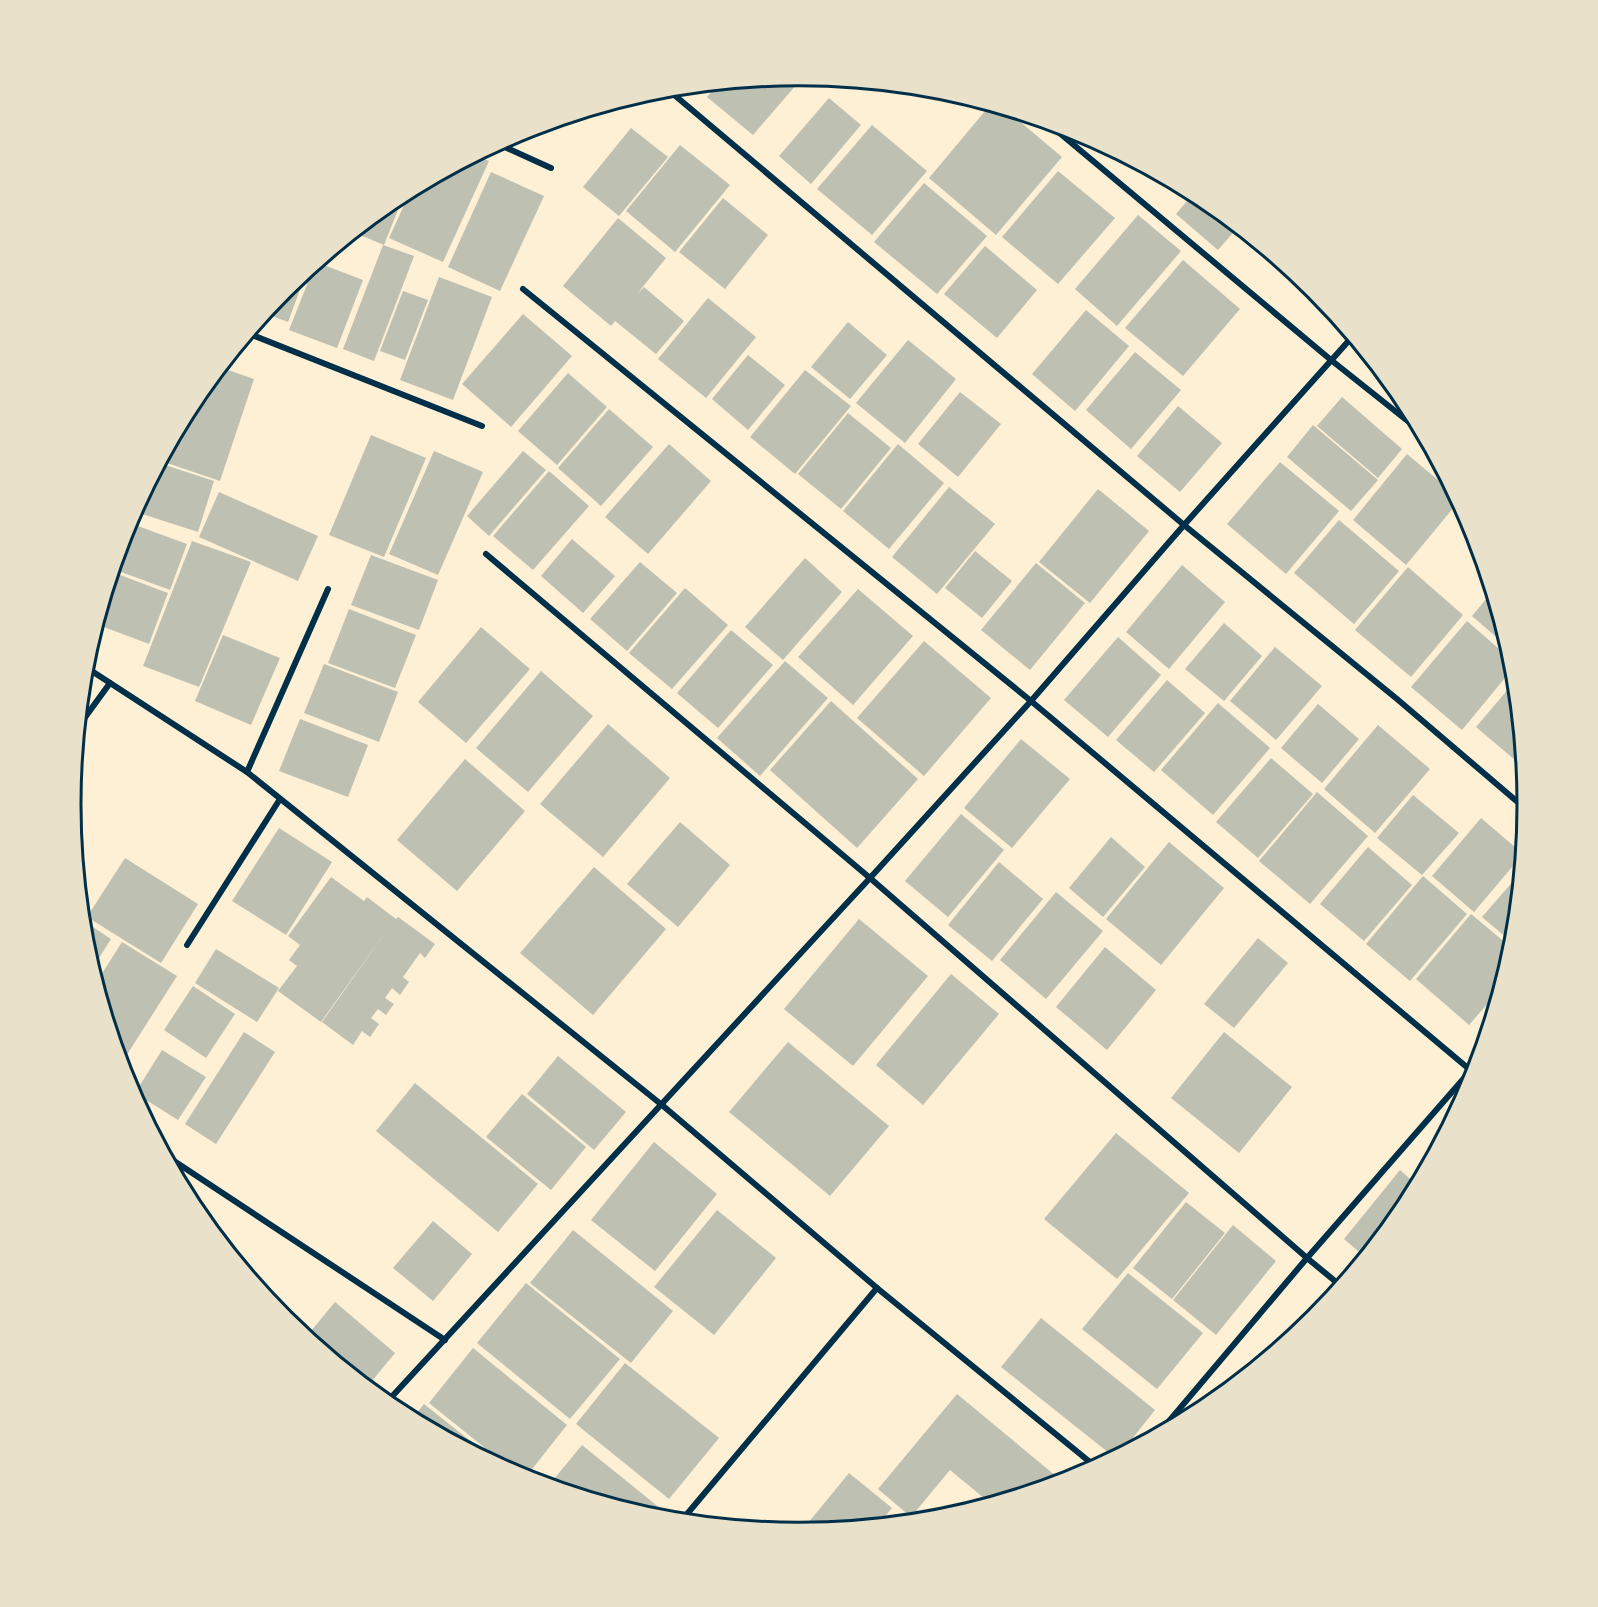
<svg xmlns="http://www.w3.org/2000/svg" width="1598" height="1607" viewBox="0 0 1598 1607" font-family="'Noto Sans',sans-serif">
	<rect width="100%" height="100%" fill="#fdf0d5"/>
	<g fill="#bec0b2">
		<polygon points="788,76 797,84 753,135 707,97 720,83"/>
		<polygon points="829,98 861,125 811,184 779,156"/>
		<polygon points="991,104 1004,108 1062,157 996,235 929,178"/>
		<polygon points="872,125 927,171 872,235 817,189"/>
		<polygon points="631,128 668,157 619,216 583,187"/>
		<polygon points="680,145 730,185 675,252 626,211"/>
		<polygon points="475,155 489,161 443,262 389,238 412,188"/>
		<polygon points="1058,171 1115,218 1058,284 1002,237"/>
		<polygon points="491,172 544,196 500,291 448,267"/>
		<polygon points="924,183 987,236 937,294 874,242"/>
		<polygon points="405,192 384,245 353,232 395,198"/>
		<polygon points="1194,193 1204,198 1239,226 1218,250 1176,214"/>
		<polygon points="723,198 768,235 725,289 679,252"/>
		<polygon points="1138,215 1181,251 1117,326 1075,289"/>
		<polygon points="618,218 666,258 637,294 644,287 684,321 656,354 615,321 611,326 563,286"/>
		<polygon points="383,245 414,256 374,361 343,349"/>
		<polygon points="985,246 1037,290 997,338 944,294"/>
		<polygon points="1183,260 1240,309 1183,376 1125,328"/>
		<polygon points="316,262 363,280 337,348 289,330"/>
		<polygon points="308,268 288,322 264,313 284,288"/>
		<polygon points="439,277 492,297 453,400 400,380"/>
		<polygon points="403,291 428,300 405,360 380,351"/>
		<polygon points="708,298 756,337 706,398 658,359"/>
		<polygon points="1086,310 1129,346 1075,411 1032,374"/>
		<polygon points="523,314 572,356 511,427 462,384"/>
		<polygon points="848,322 887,355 850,399 811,367"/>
		<polygon points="908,340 956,379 905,443 856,403"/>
		<polygon points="1135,352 1181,390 1131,449 1086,410"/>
		<polygon points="748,355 785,385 748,430 712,399"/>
		<polygon points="219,367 254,379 220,481 164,462 173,437 193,398"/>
		<polygon points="805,370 851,406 795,474 750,437"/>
		<polygon points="568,373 607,407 557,465 518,431"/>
		<polygon points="960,392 1001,424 958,477 918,444"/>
		<polygon points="1342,397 1402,449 1378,478 1317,426"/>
		<polygon points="1178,406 1222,443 1180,492 1137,456"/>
		<polygon points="609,409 653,447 601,506 558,468"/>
		<polygon points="848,413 891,448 841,509 798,474"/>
		<polygon points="1313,425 1378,480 1351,511 1287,457"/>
		<polygon points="371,435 426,458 384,557 329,535"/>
		<polygon points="669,444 711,481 648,554 605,517"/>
		<polygon points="898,444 944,483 889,549 843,511"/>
		<polygon points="434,451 483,472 438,575 389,554"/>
		<polygon points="523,451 546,470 489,536 467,516"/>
		<polygon points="1407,454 1457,496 1459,501 1406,565 1353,520"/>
		<polygon points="1280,462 1339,511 1286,574 1227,524"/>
		<polygon points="159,463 214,481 198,532 133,511"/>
		<polygon points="549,471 589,506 533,570 493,536"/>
		<polygon points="949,487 995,524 937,594 892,557"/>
		<polygon points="1098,489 1149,531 1090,603 1039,562"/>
		<polygon points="219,492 318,536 298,581 199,537"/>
		<polygon points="1339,520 1399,571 1354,624 1294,573"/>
		<polygon points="127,522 187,544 170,590 113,569"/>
		<polygon points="572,539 615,576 583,613 541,576"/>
		<polygon points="192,541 251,562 199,687 143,666"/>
		<polygon points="975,551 1012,581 982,618 945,588"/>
		<polygon points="371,555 438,580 419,630 351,605"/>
		<polygon points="805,558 842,592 783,660 745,627"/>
		<polygon points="640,562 677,593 627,651 590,619"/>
		<polygon points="1036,563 1085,603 1030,670 981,630"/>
		<polygon points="1182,565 1225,602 1169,669 1126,632"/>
		<polygon points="1408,567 1463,615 1411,677 1355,630"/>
		<polygon points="112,572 168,593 149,644 96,624"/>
		<polygon points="685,588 728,625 672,689 629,653"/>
		<polygon points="858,589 913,636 853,705 798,657"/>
		<polygon points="1492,592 1507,640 1509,648 1472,616"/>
		<polygon points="349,609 416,635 395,688 328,663"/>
		<polygon points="1467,621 1513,661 1514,667 1462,730 1411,687"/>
		<polygon points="1224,623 1262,656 1224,701 1185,669"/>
		<polygon points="481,627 530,669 466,743 418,702"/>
		<polygon points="731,630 773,665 718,728 677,693"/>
		<polygon points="223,635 280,658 251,725 195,701"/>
		<polygon points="1118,637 1161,675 1108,737 1064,700"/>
		<polygon points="924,641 991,698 924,776 857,718"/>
		<polygon points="1275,647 1322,686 1276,740 1230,701"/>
		<polygon points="785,661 828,698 760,776 717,738"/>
		<polygon points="324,664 398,692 379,742 304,713"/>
		<polygon points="541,671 593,716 528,792 476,748"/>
		<polygon points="1167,680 1205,713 1154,772 1116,740"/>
		<polygon points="1510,687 1517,693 1522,751 1515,760 1476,727"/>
		<polygon points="831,701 918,779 857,848 770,770"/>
		<polygon points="1218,703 1270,748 1213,815 1161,770"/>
		<polygon points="1318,704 1359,739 1322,783 1281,748"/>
		<polygon points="300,719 368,745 348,797 279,771"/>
		<polygon points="608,724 670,778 603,857 540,804"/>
		<polygon points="1378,725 1430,769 1375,833 1324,789"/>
		<polygon points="1021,739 1070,779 1012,848 964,808"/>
		<polygon points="1271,758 1313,794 1258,858 1216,822"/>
		<polygon points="465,759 525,811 457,891 397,840"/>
		<polygon points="1317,792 1368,836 1310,904 1259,861"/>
		<polygon points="1413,795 1459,833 1422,875 1377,838"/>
		<polygon points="961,814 1004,850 948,917 905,881"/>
		<polygon points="1481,818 1523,854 1474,912 1432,876"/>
		<polygon points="680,822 730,865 678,927 627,884"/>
		<polygon points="279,828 332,862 286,935 232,901"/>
		<polygon points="1111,837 1145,867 1103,917 1069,888"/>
		<polygon points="1169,842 1224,888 1161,965 1106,919"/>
		<polygon points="1368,847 1412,885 1364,941 1320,904"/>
		<polygon points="125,858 198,904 161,963 87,917"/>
		<polygon points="999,862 1043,899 992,961 948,925"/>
		<polygon points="594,867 666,929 593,1015 520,953"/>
		<polygon points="1521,872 1516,922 1514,944 1482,917"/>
		<polygon points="1423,876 1467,914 1410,981 1366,944"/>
		<polygon points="331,877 364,901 367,897 396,919 398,917 435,944 425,958 420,953 403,977 409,982 400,995 392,988 385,998 394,1004 386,1015 378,1009 371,1018 379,1024 370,1037 362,1031 353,1045 322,1022 389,927 321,1022 278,991 297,966 289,960 300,945 288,936"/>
		<polygon points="1056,892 1103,931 1046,999 1000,960"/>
		<polygon points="1471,914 1513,949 1501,988 1469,1025 1416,979"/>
		<polygon points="859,919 928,976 853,1066 784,1009"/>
		<polygon points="82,920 111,939 92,969 84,945"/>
		<polygon points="1258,938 1288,963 1234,1028 1204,1004"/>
		<polygon points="122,942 177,976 121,1064 96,983"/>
		<polygon points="1105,947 1156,990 1107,1050 1056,1007"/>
		<polygon points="216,949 279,988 257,1022 195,983"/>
		<polygon points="951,974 999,1014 923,1105 876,1065"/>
		<polygon points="193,986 235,1014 206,1058 164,1030"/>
		<polygon points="244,1032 275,1052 216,1144 185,1124"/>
		<polygon points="1224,1032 1292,1087 1239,1153 1171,1098"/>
		<polygon points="788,1042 889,1126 830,1196 729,1112"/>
		<polygon points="162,1050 206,1077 178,1120 135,1093"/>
		<polygon points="558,1056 626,1112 594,1150 527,1094"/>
		<polygon points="415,1083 538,1184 498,1232 376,1131"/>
		<polygon points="522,1094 586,1147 551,1190 486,1137"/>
		<polygon points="1116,1133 1189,1193 1117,1279 1044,1219"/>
		<polygon points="654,1142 717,1194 655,1271 591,1220"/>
		<polygon points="1400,1170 1417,1185 1405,1209 1365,1257 1344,1239"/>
		<polygon points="1186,1202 1225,1233 1172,1299 1133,1268"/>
		<polygon points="717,1210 776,1258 714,1335 654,1287"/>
		<polygon points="433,1221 472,1254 433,1301 393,1268"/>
		<polygon points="1233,1225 1276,1261 1216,1335 1173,1300"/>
		<polygon points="573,1230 673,1311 631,1363 530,1283"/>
		<polygon points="1128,1273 1203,1333 1157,1389 1082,1329"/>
		<polygon points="526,1283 620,1359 570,1419 477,1343"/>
		<polygon points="335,1302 395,1353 367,1387 306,1337"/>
		<polygon points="1041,1318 1155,1410 1120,1454 1114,1457 1001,1367"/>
		<polygon points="473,1348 567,1425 525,1478 520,1476 429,1403"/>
		<polygon points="625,1363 719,1438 669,1499 576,1424"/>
		<polygon points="957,1394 1062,1481 990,1503 950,1470 911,1517 878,1489"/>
		<polygon points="424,1404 498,1463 497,1464 412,1419"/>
		<polygon points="582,1445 661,1509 654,1517 549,1485"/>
		<polygon points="849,1473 892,1508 879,1524 817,1530 808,1523"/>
	</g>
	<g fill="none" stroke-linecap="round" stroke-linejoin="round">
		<g stroke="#003049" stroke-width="6">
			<polyline points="666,88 1184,525 1397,699 1527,810"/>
			<polyline points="1044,120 1331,360 1424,434"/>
			<polyline points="496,143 551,168"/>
			<polyline points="523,289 1031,701 1475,1074"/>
			<polyline points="247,333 482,426"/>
			<polyline points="486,554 870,878 1307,1258 1341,1286"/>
			<polyline points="84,666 247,772 662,1105 877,1288 1096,1467"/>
			<polyline points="78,727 110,683"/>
			<polyline points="247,772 328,589"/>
			<polyline points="187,945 280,799"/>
			<polyline points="165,1155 445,1340"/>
			<polyline points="386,1403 870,878 1031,701 1184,525 1353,336"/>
			<polyline points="1159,1433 1307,1258 1479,1061"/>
			<polyline points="682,1520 877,1288"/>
		</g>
	</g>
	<path d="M0 0H1598V1607H0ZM81 804a718 718 0 1 1 1436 0a718 718 0 1 1-1436 0Z" fill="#e9e1ca" fill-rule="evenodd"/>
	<path fill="none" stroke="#003049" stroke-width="3" d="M81 804a718 718 0 1 1 1436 0a718 718 0 1 1-1436 0Z"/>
</svg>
